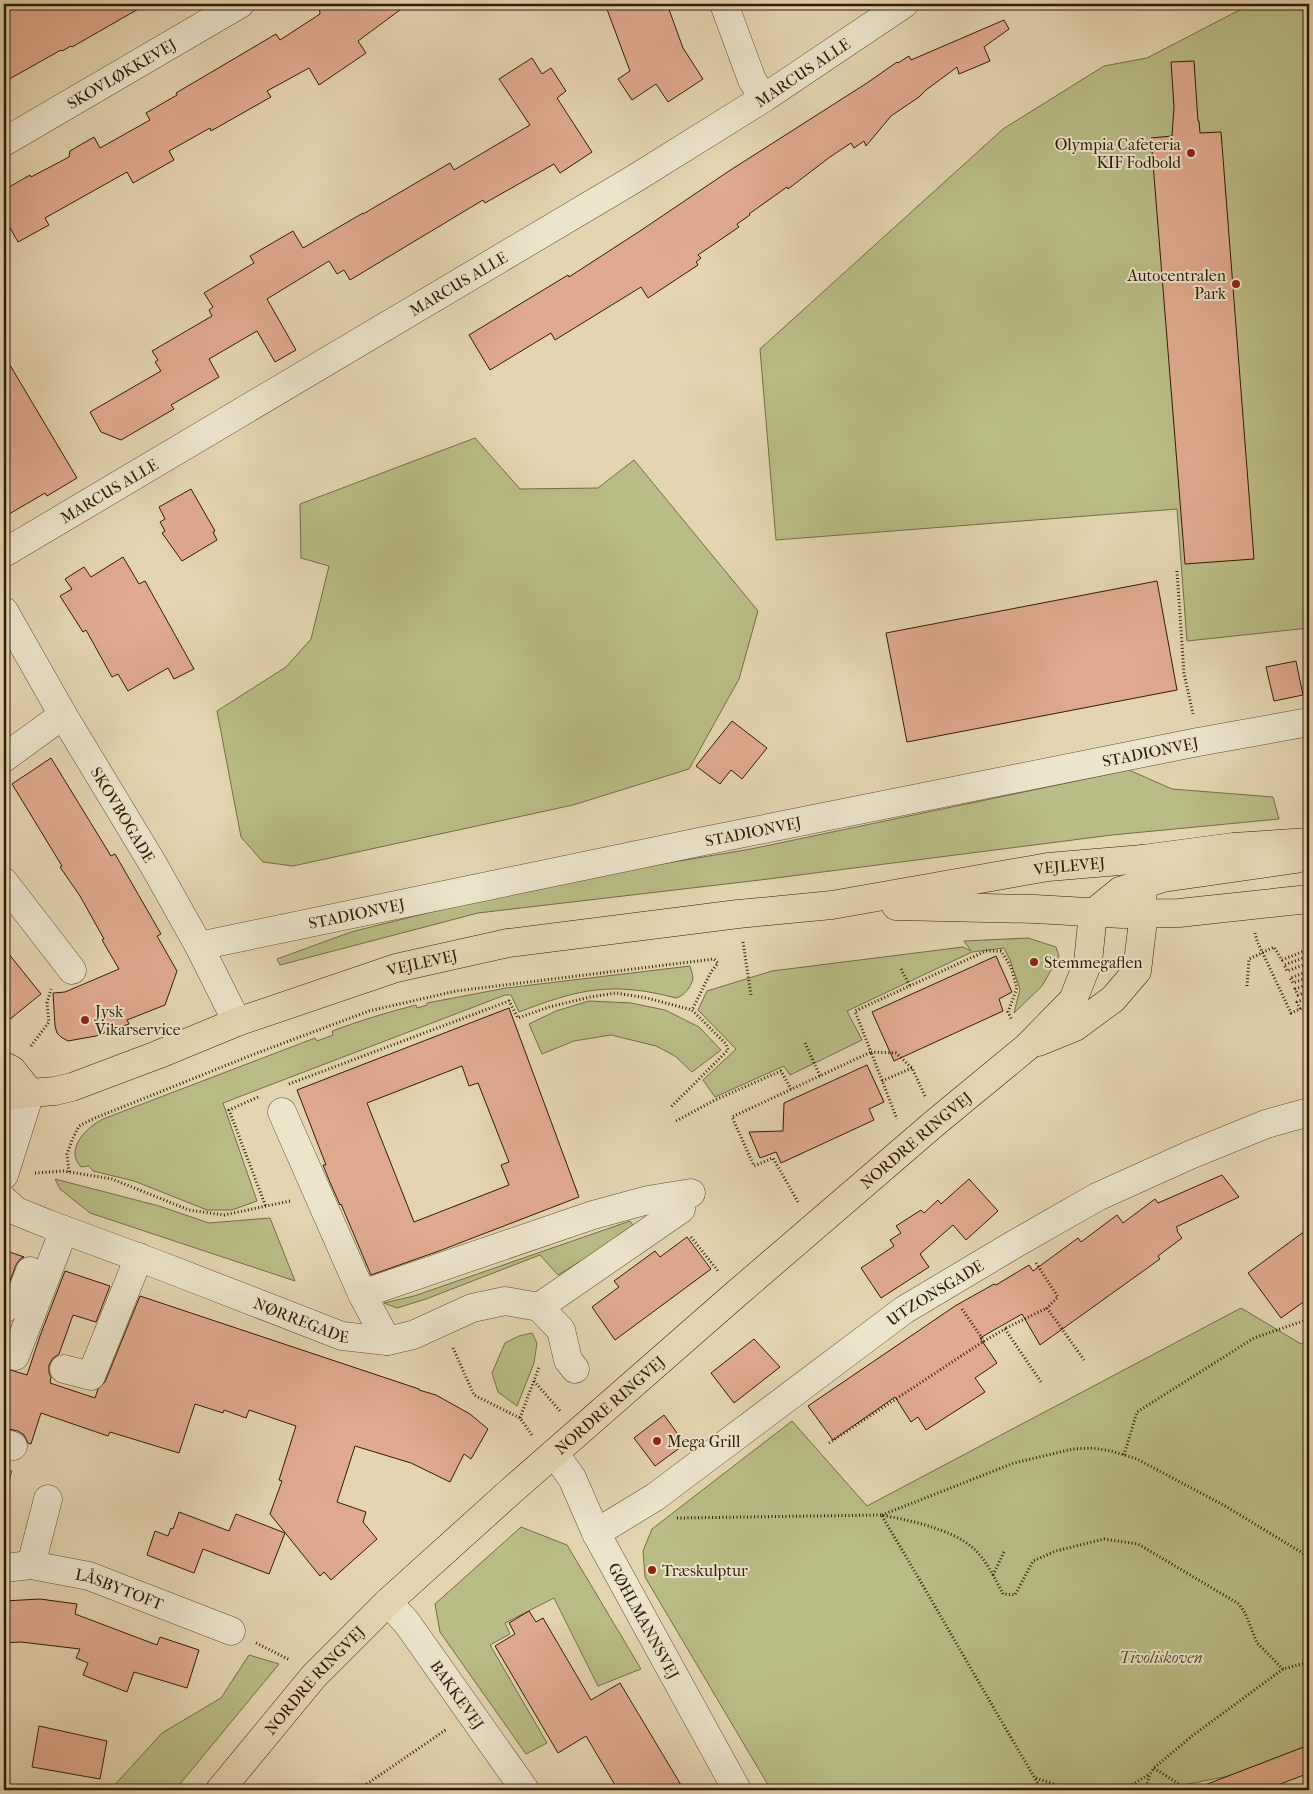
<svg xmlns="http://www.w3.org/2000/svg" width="1313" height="1794" viewBox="0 0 1313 1794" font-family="'IM FELL French Canon',serif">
	<rect width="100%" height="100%" fill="#e4d5b0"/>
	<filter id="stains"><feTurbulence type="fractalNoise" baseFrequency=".004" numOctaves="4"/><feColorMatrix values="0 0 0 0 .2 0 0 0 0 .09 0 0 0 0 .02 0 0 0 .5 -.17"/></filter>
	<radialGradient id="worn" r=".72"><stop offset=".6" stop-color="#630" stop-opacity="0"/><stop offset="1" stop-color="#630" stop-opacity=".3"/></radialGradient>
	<g fill="#babc87" stroke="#756c46">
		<polygon points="1251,4 1309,4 1309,628 1187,641 1177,509 776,540 760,349 1003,129 1104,66 1147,58"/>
		<polygon points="475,438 520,489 598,488 634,460 758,611 739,679 689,769 573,805 293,866 263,862 241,837 217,711 286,667 311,639 329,566 301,558 300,504"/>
		<polygon points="1129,770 1172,789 1273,797 1279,819 1112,835 760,880 478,913 280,965 277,959 351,932 487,898 613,872 751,849"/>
		<polygon points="1028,938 1056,947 1059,956 1042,986 1014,1013 1020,989 1010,960 1004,948 972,952 847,1011 862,1040 790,1075 784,1066 715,1097 703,1080 736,1049 698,1010 707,991 772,971 963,947 971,951 964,941"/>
		<path d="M690 966C691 970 693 975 693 979 691 987 684 996 676 998 612 981 579 989 519 1012L511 995H505L223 1103 257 1201 232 1210H207L134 1181 93 1171 89 1166 81 1167C64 1149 87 1127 103 1119L315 1038 317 1041 333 1035 332 1031C359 1021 388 1012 416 1005L417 1008 427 1005V1003L506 988Z"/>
		<polygon points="589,1001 631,1003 665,1010 699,1027 721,1050 692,1072 675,1056 656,1046 611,1035 574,1041 542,1054 529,1024 556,1011"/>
		<polygon points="55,1179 159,1206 209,1223 270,1218 295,1281 90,1213 60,1189"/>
		<polygon points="630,1221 635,1228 558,1275 540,1255 426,1299 397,1308 384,1303 414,1296"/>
		<polygon points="1241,1308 1301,1344 1309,1338 1309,1745 1229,1776 1168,1788 1166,1790 771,1790 645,1577 643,1551 652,1529 792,1421 867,1506"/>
		<polygon points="532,1333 537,1343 534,1363 517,1406 498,1392 492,1373 505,1343 519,1336"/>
		<polygon points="4,1469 12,1471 5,1495 4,1495"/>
		<polygon points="521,1527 567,1545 641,1669 598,1686 554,1598 505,1623 510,1634 490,1645 547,1743 526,1754 440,1632 435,1604"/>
		<polygon points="249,1655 279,1664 175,1790 110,1790 162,1733 221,1698"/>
	</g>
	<g fill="#e0aa8e" stroke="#301b04" fill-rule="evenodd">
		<polygon points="4,4 147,4 72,47 71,46 62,51 61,50 4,82"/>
		<polygon points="319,4 408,4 358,41 366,53 319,85 309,68 267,91 271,97 211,131 210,128 169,151 174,160 133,183 127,172 45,218 49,225 18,242 4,217 4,190 30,175 31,177 69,157 70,151 94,137 100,148 150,120 146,113 177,95 176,93 276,34 280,40 320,14"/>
		<polygon points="605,4 667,4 683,48 703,79 668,102 656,84 632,100 618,79 630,71"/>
		<polygon points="1004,20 1009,29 984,47 990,61 959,74 957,67 926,90 919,97 891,116 866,146 864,141 854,148 851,143 830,157 788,189 787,187 749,214 750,215 737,224 739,227 698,255 701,258 696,262 698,265 648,298 641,287 555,340 551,333 490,370 469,335 568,275 569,277 640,231 729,171 867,83 897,62 898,63 909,56 911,60"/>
		<polygon points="532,58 542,74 551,68 566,91 557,98 592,152 560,173 554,164 485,203 483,200 350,280 344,270 337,274 329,261 267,299 296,350 275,362 257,331 209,359 219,377 171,405 174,409 121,440 101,432 90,412 161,371 155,362 158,360 152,351 212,316 209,310 213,307 204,293 254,263 250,256 293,231 303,248 363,213 363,214 450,163 454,170 530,125 499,79"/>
		<polygon points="1194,61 1198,121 1199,121 1200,133 1221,132 1254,559 1185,564 1151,138 1172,136 1174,107 1171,62"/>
		<polygon points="4,355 77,478 47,496 45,493 4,517"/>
		<polygon points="191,489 215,531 213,532 217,540 182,561 162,533 165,531 160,522 165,519 159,507"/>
		<polygon points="123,557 139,584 145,581 194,669 174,679 168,668 128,691 118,674 112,677 86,630 83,632 60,596 72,589 65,579 84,567 91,577"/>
		<polygon points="1157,581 1177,690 907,742 886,633"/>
		<polygon points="1296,661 1303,695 1274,701 1266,667"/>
		<polygon points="732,721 767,748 742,779 731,770 720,784 696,766"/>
		<polygon points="51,758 111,856 115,854 161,934 157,936 177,971 165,1005 127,1020 129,1024 96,1036 68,1041 61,1037 57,1033 55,1026 53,993 65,992 119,969 102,940 104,939 80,896 60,867 62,866 12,784"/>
		<polygon points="4,948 41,994 4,1024"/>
		<polygon points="996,956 1012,992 999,999 1003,1011 894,1061 872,1012"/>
		<path d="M509 1008 579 1197 439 1251 371 1275 341 1204 340 1205 329 1180 323 1165H326L297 1090ZM462 1066 469 1086 478 1083 509 1162 501 1165 509 1185 414 1222 367 1103Z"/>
		<polygon points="867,1065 884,1102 869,1109 874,1120 781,1163 776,1152 760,1158 749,1132 783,1131 784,1103"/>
		<polygon points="1222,1175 1239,1197 1176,1227 1178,1230 1177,1231 1182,1238 1158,1256 1160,1259 1040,1345 1022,1314 980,1338 997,1363 975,1378 985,1392 926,1430 918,1417 911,1422 895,1397 833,1440 808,1406 955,1306 994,1284 996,1285 1029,1265 1033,1271 1078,1238 1081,1242 1117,1215 1123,1223 1155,1199 1158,1203"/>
		<polygon points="969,1179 998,1211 966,1240 953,1225 920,1254 929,1267 881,1298 861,1268 894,1246 890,1240 901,1233 896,1226 921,1210 924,1213 938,1200 941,1204"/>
		<polygon points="1309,1228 1309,1298 1281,1318 1248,1273"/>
		<polygon points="687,1237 711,1269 615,1340 592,1307 619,1287 614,1281 655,1251 660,1257"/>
		<polygon points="4,1250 24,1257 20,1259 16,1265 8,1286 4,1287"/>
		<polygon points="65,1271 110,1286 96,1322 73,1315 59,1354 53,1358 49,1365 49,1373 51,1377 50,1383 95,1398 98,1389 105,1382 140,1296 419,1389 419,1390 436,1395 470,1414 488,1429 471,1459 464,1454 450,1482 411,1463 355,1446 337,1502 366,1512 363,1522 377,1539 331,1580 324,1572 320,1576 270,1514 282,1481 279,1480 296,1426 249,1410 246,1418 224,1410 223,1413 195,1404 179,1453 110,1432 108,1436 41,1413 31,1444 28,1443 24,1435 18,1431 4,1428 4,1368 27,1375 40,1336"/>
		<polygon points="754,1339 780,1367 734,1403 711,1373"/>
		<polygon points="664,1415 685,1444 655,1466 634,1438"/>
		<polygon points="179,1512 229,1531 236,1514 285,1533 269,1574 203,1549 194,1573 147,1555 155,1531 168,1536 171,1528 173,1529"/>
		<polygon points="40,1599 77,1604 75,1614 157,1645 160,1637 199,1650 187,1688 134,1672 127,1692 83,1675 88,1663 76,1658 80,1649 21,1642 4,1643 4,1601"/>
		<polygon points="529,1611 536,1622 543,1618 591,1700 620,1683 684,1790 618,1790 586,1736 558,1753 495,1646 515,1634 509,1623"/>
		<polygon points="39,1726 107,1741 100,1779 32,1767"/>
		<polygon points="1309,1745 1309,1773 1265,1790 1197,1790 1197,1788"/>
	</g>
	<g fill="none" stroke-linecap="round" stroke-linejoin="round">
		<defs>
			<g id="minor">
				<polyline points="724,4 752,80 764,98"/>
				<path id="s1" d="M4 142 240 4"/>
				<path id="s2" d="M4 553 634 179 764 98 904 4"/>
				<path id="s3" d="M4 611 63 715 153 864 199 946 237 1022"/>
				<polyline points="4,758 63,715"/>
				<polyline points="4,882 72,970"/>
				<path id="s4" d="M199 946 704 841 1198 742 1309 722"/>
				<polyline points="282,1112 362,1294 387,1341"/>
				<polyline points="4,1175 30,1093"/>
				<path id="s5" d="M4 1200 16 1211 48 1224 159 1265 342 1336 387 1341 413 1335 472 1308 505 1301 539 1307 561 1330 568 1360 575 1369"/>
				<polyline points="362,1294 593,1215 648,1200 691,1193"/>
				<polyline points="539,1307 681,1209"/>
				<polyline points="4,1309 8,1301 18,1303 30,1271"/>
				<polyline points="15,1356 64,1230"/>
				<polyline points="64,1369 91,1376 139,1257"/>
				<polyline points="4,1443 13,1446"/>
				<path id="s6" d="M554 1453 572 1478 596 1533 737 1790"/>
				<path id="s7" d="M596 1533 655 1497 904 1310 1013 1245 1097 1197 1190 1155 1266 1124 1309 1112"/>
				<polyline points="31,1565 48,1499"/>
				<path id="s8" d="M4 1568 31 1565 89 1576 231 1631"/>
				<path id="s9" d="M388 1602 407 1623 525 1790"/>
			</g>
			<g id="major">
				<polyline points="896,906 1035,909 1122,914 1179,913 1309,899"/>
				<polyline points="1093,913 1120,891 1163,878 1296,859"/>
				<polyline points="1038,1042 1075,1027 1113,999 1137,971 1142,929 1143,859"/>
				<polyline points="4,1066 12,1070 30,1093"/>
				<path id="s10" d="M4 1097 30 1093 55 1091 72 1087 157 1055 237 1022 396 968 508 943 738 914 832 905 1048 867 1143 859 1233 847 1309 842"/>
				<path id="s11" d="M220 1790 314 1676 388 1602 511 1491 736 1294 936 1122 1027 1047 1073 1000 1088 962 1093 913"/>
			</g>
		</defs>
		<use href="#minor" stroke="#5d4a2f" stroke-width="29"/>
		<use href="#major" stroke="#301b04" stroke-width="29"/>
		<g stroke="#301b04" stroke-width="3" stroke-dasharray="1 2.5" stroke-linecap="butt">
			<polyline points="1177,571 1184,673 1193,714"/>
			<polyline points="1255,933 1257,941 1291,1013 1309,1005"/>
			<polyline points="743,942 751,995"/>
			<polyline points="1309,956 1284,965 1287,971 1309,963"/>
			<polyline points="901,969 910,986"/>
			<polyline points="1309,971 1290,978 1293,983 1309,977"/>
			<polyline points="1309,984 1295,989 1298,995 1309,991"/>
			<polyline points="1247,986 1249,959 1274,947 1282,960 1309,949"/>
			<polyline points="1300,1009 1297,1002 1309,997"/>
			<polyline points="805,1043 820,1076"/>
			<polyline points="31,1046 49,1022 47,1003 51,989"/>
			<polyline points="882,1081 912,1068"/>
			<polyline points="289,1084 509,1001 518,1018 549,1007 590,997 616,993 647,998 692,1010 726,1044 728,1050 670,1108"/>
			<polyline points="925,1096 912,1068 896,1053 871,1052 855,1011 986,951 1001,951 1011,967 1017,988 1008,1012 1012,1020"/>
			<polyline points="258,1097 229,1110 266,1207"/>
			<polyline points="676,1121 715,1100 781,1071 791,1089"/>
			<polyline points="69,1172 67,1154 72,1140 79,1126 95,1118 257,1053 369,1011 456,991 714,959 718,963 711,972 692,1010"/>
			<polyline points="35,1173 64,1171 112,1179 189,1210 224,1215 290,1201"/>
			<polyline points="798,1202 773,1158 754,1166 732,1117 871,1052 897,1119"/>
			<polyline points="691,1237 718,1271"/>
			<polyline points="1036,1263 1058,1297 1047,1308 1084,1360"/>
			<polyline points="962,1309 984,1341 1005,1329 1041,1382"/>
			<polyline points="1006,1328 1047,1308"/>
			<polyline points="453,1348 474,1395 520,1418 532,1435"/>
			<polyline points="534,1381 560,1411"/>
			<polyline points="520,1418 539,1367"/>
			<polyline points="829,1443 984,1341"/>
			<polyline points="1124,1455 1137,1412 1254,1338 1309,1319"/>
			<polyline points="882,1515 1014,1463 1073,1449 1092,1448 1111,1451 1137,1459 1227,1507 1309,1557"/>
			<path d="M882 1516C935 1605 986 1696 1039 1785L1045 1790"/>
			<path d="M677 1518 881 1515C908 1520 952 1529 973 1548 985 1558 996 1580 1003 1594L1015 1595 1033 1561 1056 1551 1104 1539 1138 1544 1239 1604 1245 1613 1257 1643 1283 1669"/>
			<polyline points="993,1575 1004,1552"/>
			<polyline points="256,1643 290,1660"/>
			<polyline points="1154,1768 1188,1790"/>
			<polyline points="1036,1778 1071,1790"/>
			<polyline points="358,1790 447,1729"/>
			<polyline points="1123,1790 1148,1775"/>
			<polyline points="1145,1790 1150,1774 1154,1768 1192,1736 1283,1669 1309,1662"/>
		</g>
		<use href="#minor" stroke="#ede4cc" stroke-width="28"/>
		<use href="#major" stroke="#e4d5b0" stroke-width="28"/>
	</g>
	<g fill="#8f2418" stroke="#ede4cc" stroke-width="2">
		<circle cx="1191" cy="153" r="5"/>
		<circle cx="1236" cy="284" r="5"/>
		<circle cx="1034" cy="962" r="5"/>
		<circle cx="85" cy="1020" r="5"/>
		<circle cx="657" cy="1441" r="5"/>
		<circle cx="652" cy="1570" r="5"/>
	</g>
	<g text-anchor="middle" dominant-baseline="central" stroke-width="4" stroke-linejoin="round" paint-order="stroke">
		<g font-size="16" fill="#301b04" stroke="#ede4cc">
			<text stroke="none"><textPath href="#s2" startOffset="932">MARCUS ALLE</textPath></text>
			<text stroke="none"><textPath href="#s1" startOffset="136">SKOVLØKKEVEJ</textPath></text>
			<text stroke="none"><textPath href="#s2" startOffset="528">MARCUS ALLE</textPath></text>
			<text stroke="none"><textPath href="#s2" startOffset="122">MARCUS ALLE</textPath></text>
			<text stroke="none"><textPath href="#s4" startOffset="971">STADIONVEJ</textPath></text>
			<text stroke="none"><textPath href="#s3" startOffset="236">SKOVBOGADE</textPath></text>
			<text stroke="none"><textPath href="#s4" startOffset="566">STADIONVEJ</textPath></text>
			<text stroke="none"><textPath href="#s10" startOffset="1096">VEJLEVEJ</textPath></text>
			<text stroke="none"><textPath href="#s4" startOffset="161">STADIONVEJ</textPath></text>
			<text stroke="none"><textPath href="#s10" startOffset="441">VEJLEVEJ</textPath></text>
			<text stroke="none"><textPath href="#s11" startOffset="954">NORDRE RINGVEJ</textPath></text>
			<text stroke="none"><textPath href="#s7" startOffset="416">UTZONSGADE</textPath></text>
			<text stroke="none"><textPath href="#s5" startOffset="322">NØRREGADE</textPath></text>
			<text stroke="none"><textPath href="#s11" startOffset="549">NORDRE RINGVEJ</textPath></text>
			<text stroke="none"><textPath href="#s8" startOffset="119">LÅSBYTOFT</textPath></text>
			<text stroke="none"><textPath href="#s6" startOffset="191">GØHLMANNSVEJ</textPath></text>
			<text stroke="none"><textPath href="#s11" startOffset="145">NORDRE RINGVEJ</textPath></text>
			<text stroke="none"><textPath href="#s9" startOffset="116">BAKKEVEJ</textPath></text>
		</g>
		<g font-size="16" fill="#301b04" stroke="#ede4cc" text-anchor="start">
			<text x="1181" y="144" text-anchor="end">Olympia Cafeteria<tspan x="1181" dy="18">KIF Fodbold</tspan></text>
			<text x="1226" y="275" text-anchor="end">Autocentralen<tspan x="1226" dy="18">Park</tspan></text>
			<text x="1044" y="962">Stemmegaflen</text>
			<text x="95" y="1011">Jysk<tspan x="95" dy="18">Vikarservice</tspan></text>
			<text x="667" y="1441">Mega Grill</text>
			<text x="662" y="1570">Træskulptur</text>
		</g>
		<g font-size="16" font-style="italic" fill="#594b2b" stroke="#ede4cc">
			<text x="1161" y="1657">Tivoliskoven</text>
		</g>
	</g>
	<rect width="1313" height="1794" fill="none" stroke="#e4d5b0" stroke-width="20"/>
	<rect x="5" y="5" width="1303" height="1784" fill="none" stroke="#301b04" stroke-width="2.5"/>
	<rect x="10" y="10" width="1293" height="1774" fill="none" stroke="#301b04"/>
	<rect width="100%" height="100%" filter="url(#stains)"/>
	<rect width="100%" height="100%" fill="url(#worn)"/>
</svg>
